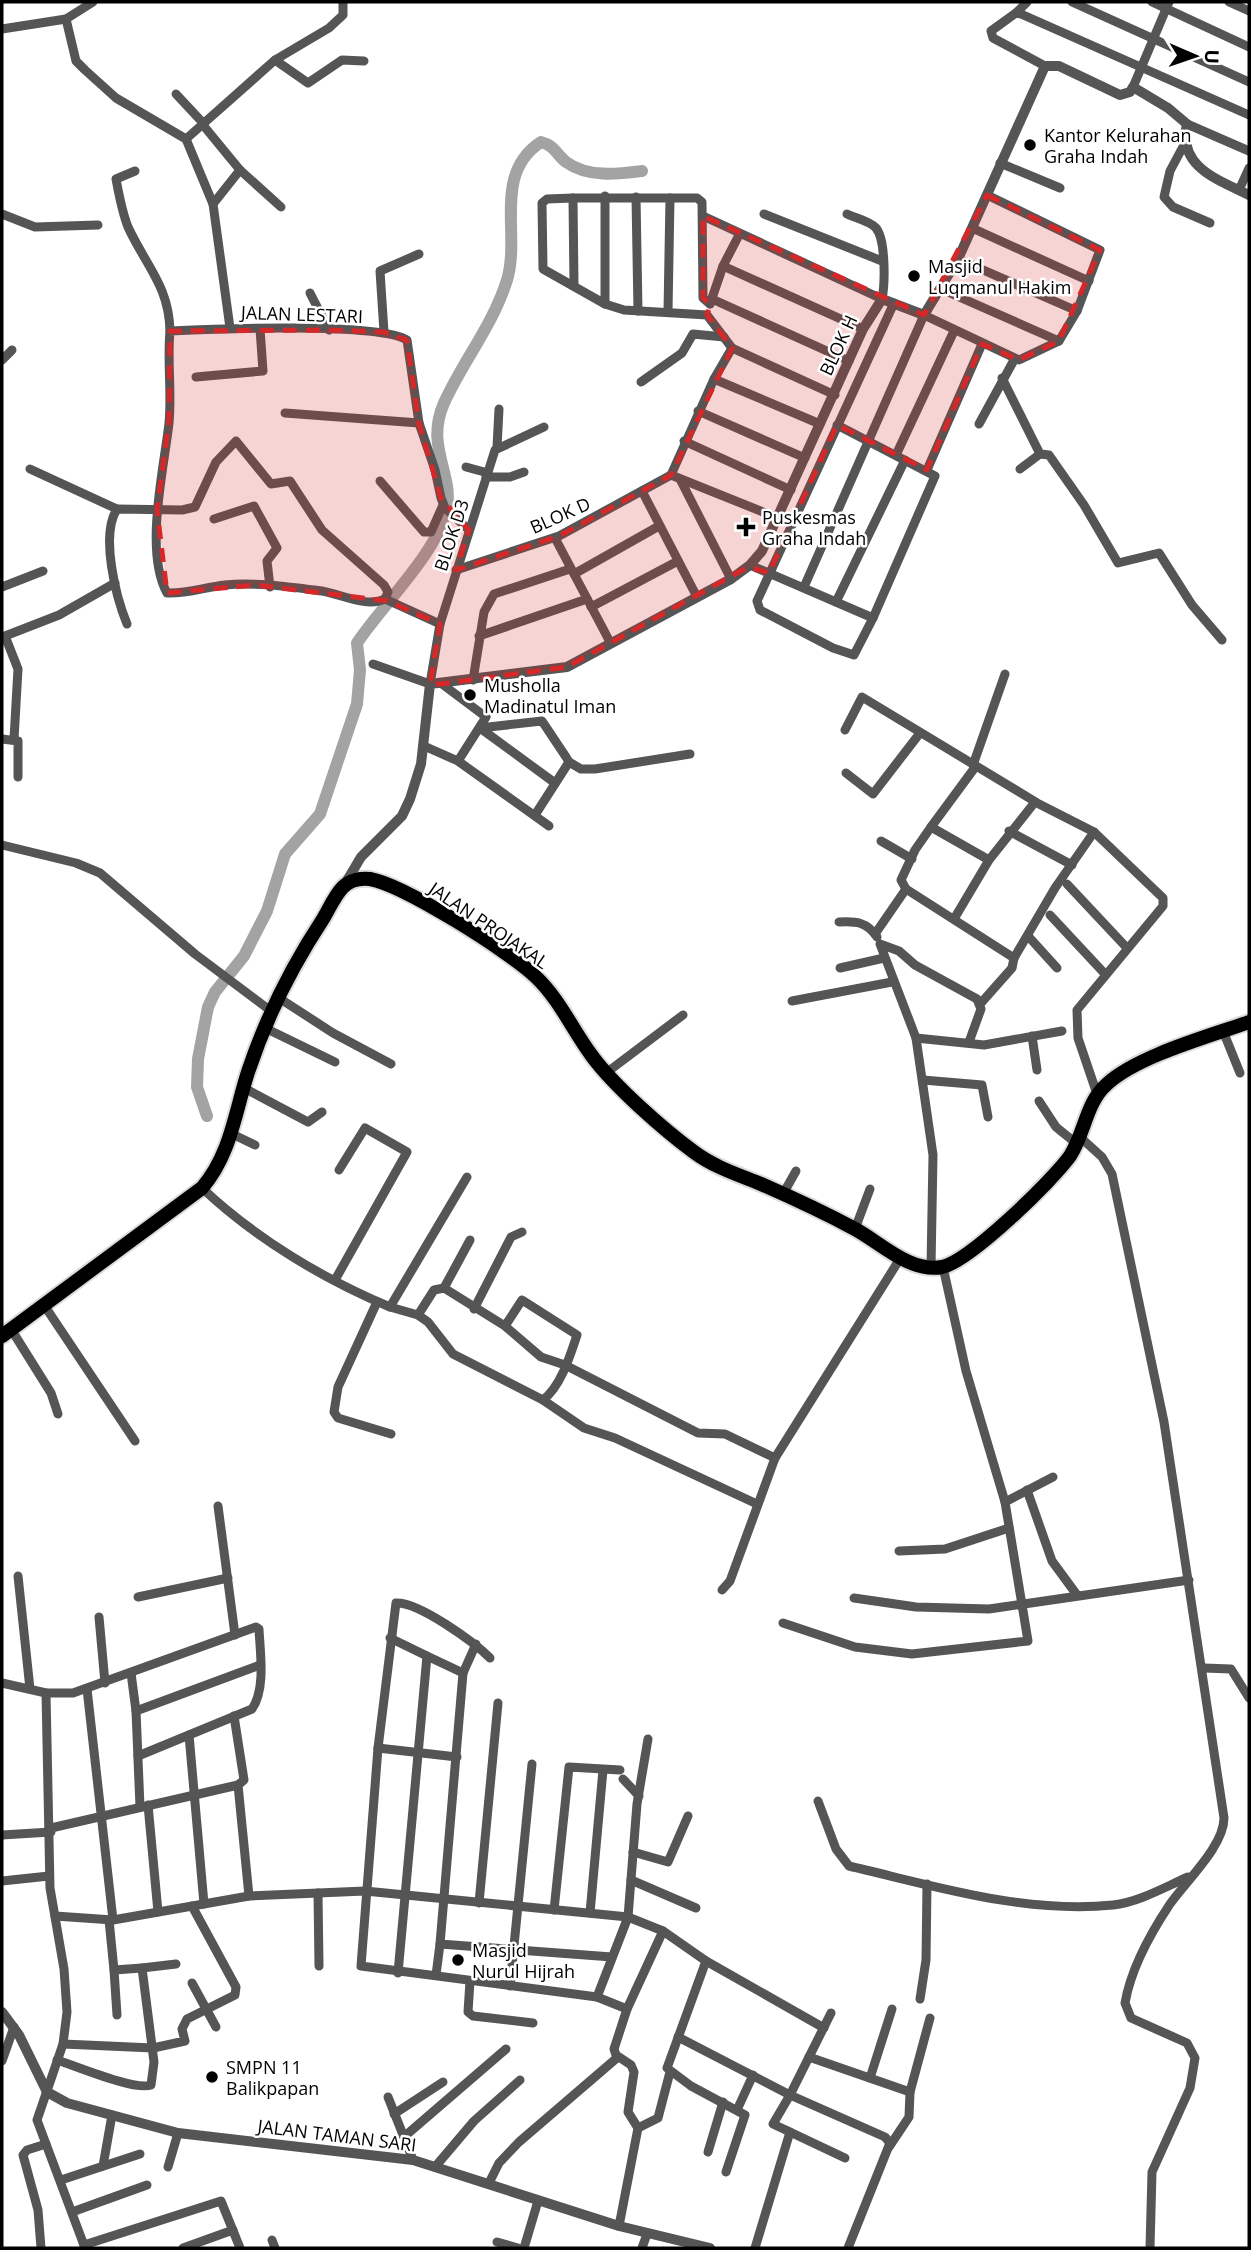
<svg xmlns="http://www.w3.org/2000/svg" width="1251" height="2250" viewBox="0 0 1251 2250" font-family="'Open Sans',sans-serif">
	<rect width="100%" height="100%" fill="#fff"/>
	<g fill="none" stroke-linecap="round" stroke-linejoin="round">
		<path stroke="#a3a3a3" stroke-width="12" d="M207 1116 197 1087 198 1059 208 1007 215 992 244 956 267 911 285 854 320 814 357 704 360 670 357 643C382 605 440 550 447 507 453 473 425 446 444 403 463 361 493 325 507 280 521 234 492 174 541 142 554 145 557 155 566 162 588 178 618 174 642 171"/>
		<defs>
			<path id="primary" d="M2 1336 202 1188C231 1154 235 1112 248 1072 266 1018 292 966 323 919 329 909 335 895 343 887 350 880 361 878 370 879 404 885 510 952 536 977 560 1000 572 1029 592 1056 614 1086 664 1130 694 1152 714 1167 739 1175 761 1184 793 1198 825 1213 855 1229 881 1243 910 1273 942 1267 970 1261 1052 1181 1070 1156 1085 1133 1086 1102 1107 1084 1137 1056 1210 1036 1249 1022"/>
		</defs>
		<use href="#primary" stroke="#dbdbdb" stroke-width="18"/>
		<g stroke="#555" stroke-width="9">
			<polyline points="1072,2 1249,82"/>
			<polyline points="1152,2 1249,47"/>
			<polyline points="1229,2 1249,11"/>
			<polyline points="1016,13 1027,2"/>
			<polyline points="66,19 76,61 85,70 116,98 186,139 213,204 230,328"/>
			<polyline points="2,29 66,19 93,2"/>
			<polyline points="275,60 308,83 342,60 364,61"/>
			<polyline points="1045,66 993,38 991,31 1016,13 1021,14 1249,115"/>
			<polyline points="1133,87 1169,2"/>
			<polyline points="176,94 204,124"/>
			<polyline points="1187,124 1249,151"/>
			<polyline points="203,125 240,170 213,204"/>
			<polyline points="186,139 275,60 329,28 343,15 343,2"/>
			<polyline points="1186,141 1170,171 1164,197 1173,207 1210,223"/>
			<polyline points="1000,163 1060,188"/>
			<polyline points="240,170 281,207"/>
			<path d="M135 171 116 179C119 195 122 212 128 227 146 266 169 286 170 331"/>
			<polyline points="1239,190 1249,168"/>
			<polyline points="605,196 605,304"/>
			<polyline points="636,197 638,311"/>
			<polyline points="573,198 547,199 542,203 543,269 605,304 624,310 707,315 732,348 714,379 671,475"/>
			<polyline points="670,198 697,198 702,202 703,298 710,304"/>
			<polyline points="2,214 35,227 98,225"/>
			<polyline points="764,214 882,261"/>
			<path d="M703 216 882 299C885 284 886 240 876 228 870 221 855 218 847 214"/>
			<polyline points="972,228 1089,281"/>
			<polyline points="958,259 1077,311"/>
			<polyline points="723,266 863,329"/>
			<polyline points="574,285 573,198 670,198 668,312"/>
			<polyline points="941,289 1059,341"/>
			<polyline points="310,293 329,330"/>
			<polyline points="712,299 849,361"/>
			<polyline points="710,304 723,266 739,235"/>
			<polyline points="384,332 380,271 419,254"/>
			<polyline points="732,348 835,395"/>
			<polyline points="2,360 12,350"/>
			<polyline points="196,377 263,371 260,329"/>
			<polyline points="1002,378 1040,454 1020,469"/>
			<polyline points="714,379 820,424"/>
			<polyline points="641,382 682,353 693,334 724,337"/>
			<polyline points="698,411 805,458"/>
			<polyline points="285,413 419,423"/>
			<polyline points="979,424 1014,360"/>
			<polyline points="837,425 935,476 873,618 854,655 833,648 760,610 757,601 894,303"/>
			<polyline points="684,441 791,490"/>
			<polyline points="497,447 499,409"/>
			<polyline points="1040,454 1049,455 1084,505 1118,563 1159,553 1192,605 1222,640"/>
			<polyline points="896,455 954,331"/>
			<polyline points="466,467 488,473"/>
			<polyline points="30,469 117,509"/>
			<polyline points="927,470 982,344"/>
			<polyline points="671,475 778,518"/>
			<polyline points="486,477 510,477 524,472"/>
			<polyline points="380,481 424,532 431,532 443,505"/>
			<polyline points="681,481 731,579"/>
			<polyline points="642,491 697,597"/>
			<polyline points="214,519 254,506 277,548 267,561 270,587"/>
			<polyline points="555,538 610,642"/>
			<polyline points="750,565 873,618"/>
			<polyline points="456,570 559,536 671,475"/>
			<polyline points="574,574 659,526"/>
			<polyline points="2,587 43,571"/>
			<polyline points="804,587 924,315 1019,360 1059,341 1077,311 1100,250 987,195"/>
			<path d="M385 599C367 608 340 594 322 591 291 587 256 582 225 585 205 587 187 594 167 593 144 551 164 469 169 423 172 392 167 362 170 331 211 329 378 322 407 340L419 423 435 470 441 498 445 508 469 530"/>
			<polyline points="836,602 905,460"/>
			<polyline points="591,607 678,561"/>
			<path d="M127 624C116 597 100 535 117 509L182 510 195 507 216 462 236 441 271 484 290 481 322 530 384 585 388 592 385 599 440 624"/>
			<polyline points="479,636 587,599"/>
			<polyline points="373,664 430,684 440,624 495,450 544,427"/>
			<polyline points="473,680 484,612 494,594 570,569"/>
			<polyline points="442,684 486,717 458,761"/>
			<polyline points="480,728 542,721 566,757 569,762 535,815"/>
			<polyline points="480,728 555,783"/>
			<polyline points="845,730 862,697 1039,804 1094,832 1163,898 1163,906 1077,1010 1078,1038 1097,1094"/>
			<polyline points="2,739 18,741 18,777"/>
			<polyline points="14,739 18,669 5,636 59,615 115,583"/>
			<polyline points="424,746 458,761 549,826"/>
			<polyline points="569,762 581,769 595,769 690,754"/>
			<polyline points="973,765 1005,674"/>
			<polyline points="846,773 873,794 920,733"/>
			<polyline points="931,827 976,766"/>
			<polyline points="1009,831 1072,865"/>
			<polyline points="881,841 912,859"/>
			<polyline points="2,845 76,863 100,873 195,954 271,1011"/>
			<polyline points="1067,884 1127,948"/>
			<polyline points="1050,915 1105,974"/>
			<polyline points="954,919 989,860 1035,802"/>
			<path d="M839 922C856 921 867 922 877 937"/>
			<polyline points="875,934 906,889"/>
			<polyline points="1028,936 1057,968"/>
			<polyline points="1014,958 1055,888 1094,832"/>
			<polyline points="840,968 884,958"/>
			<polyline points="279,998 333,1033 391,1064"/>
			<polyline points="792,1001 892,982"/>
			<polyline points="981,1003 1012,968 1014,958 906,889 901,880 915,850 931,827 989,860"/>
			<polyline points="265,1028 335,1062"/>
			<polyline points="1223,1031 1240,1073"/>
			<polyline points="1032,1036 1037,1070"/>
			<polyline points="916,1038 984,1045 1062,1031"/>
			<polyline points="606,1073 683,1015"/>
			<polyline points="923,1080 982,1085 988,1117"/>
			<polyline points="244,1088 308,1122 322,1112"/>
			<polyline points="1039,1101 1056,1127 1077,1144"/>
			<polyline points="232,1134 255,1145"/>
			<path d="M1080 1137 1102 1157 1112 1174 1164 1422 1224 1818C1224 1846 1186 1881 1170 1904 1150 1934 1131 1968 1125 2003L1131 2018 1187 2043 1195 2058 1190 2088 1152 2172 1150 2248"/>
			<path d="M202 1188C255 1238 323 1279 390 1307L467 1177"/>
			<polyline points="783,1194 796,1171"/>
			<polyline points="855,1229 870,1189"/>
			<polyline points="931,1267 933,1155 916,1038 880,944 899,951 915,965 977,999 981,1009 969,1042"/>
			<polyline points="335,1280 407,1152 365,1128 339,1170"/>
			<polyline points="444,1288 470,1240"/>
			<polyline points="377,1302 338,1387 334,1412 338,1418 391,1434"/>
			<polyline points="44,1305 135,1441"/>
			<polyline points="390,1307 418,1315"/>
			<polyline points="474,1309 511,1237 522,1232"/>
			<path d="M505 1326 522 1300 577 1335C570 1356 561 1386 543 1400L453 1354 428 1322 418 1315 434 1290 444 1288 505 1326 541 1357 565 1365 698 1433 725 1434 775 1458"/>
			<polyline points="11,1329 51,1393 58,1414"/>
			<polyline points="543,1400 584,1428 615,1438 757,1504"/>
			<polyline points="1027,1490 1052,1561 1077,1595"/>
			<polyline points="1005,1502 1053,1477"/>
			<polyline points="218,1506 235,1635"/>
			<polyline points="899,1551 945,1549 1009,1528"/>
			<polyline points="18,1576 30,1689"/>
			<polyline points="722,1590 730,1581 775,1458 901,1257"/>
			<polyline points="138,1597 228,1578"/>
			<polyline points="854,1598 916,1607 989,1609 1189,1580"/>
			<polyline points="99,1617 105,1683"/>
			<polyline points="783,1623 855,1647 912,1654 1028,1641 1005,1502 966,1371 943,1267"/>
			<polyline points="390,1638 427,1656 398,1973"/>
			<polyline points="427,1656 463,1673 440,1944 612,1957"/>
			<path d="M490 1658C474 1642 419 1602 396 1603L378 1748 361 1966 597 1997 627 2009"/>
			<polyline points="1204,1668 1231,1669 1249,1698"/>
			<polyline points="131,1673 136,1711 140,1807"/>
			<polyline points="463,1673 476,1644"/>
			<path d="M2 1683 46 1693H73L256 1627 259 1629C260 1652 266 1689 252 1709L138 1756"/>
			<polyline points="87,1689 113,1920"/>
			<polyline points="46,1693 50,1888 64,1969 67,2012 63,2044 37,2120 85,2248"/>
			<polyline points="136,1711 260,1665"/>
			<polyline points="234,1716 244,1780 238,1785"/>
			<polyline points="189,1735 204,1904"/>
			<polyline points="378,1748 457,1757"/>
			<polyline points="623,1779 639,1796"/>
			<path d="M818 1801 836 1849 849 1866C935 1886 1024 1914 1113 1905 1139 1902 1165 1887 1188 1877"/>
			<polyline points="148,1805 158,1912"/>
			<polyline points="51,1828 238,1785 249,1896"/>
			<polyline points="2,1835 51,1832"/>
			<polyline points="633,1852 668,1862 688,1816"/>
			<polyline points="631,1880 696,1908"/>
			<polyline points="2,1881 49,1876"/>
			<polyline points="318,1893 319,1966"/>
			<polyline points="479,1903 498,1703"/>
			<polyline points="554,1910 569,1767 620,1770"/>
			<polyline points="590,1913 603,1770"/>
			<polyline points="55,1916 113,1920 249,1896 365,1891 628,1917 663,1931 706,1961 824,2028"/>
			<polyline points="109,1920 114,1970 142,1968"/>
			<polyline points="706,1961 667,2068 691,2086 745,2115 726,2172"/>
			<polyline points="114,1970 117,2015"/>
			<polyline points="436,1975 440,1944"/>
			<polyline points="470,1981 468,2012 473,2016 533,2023"/>
			<polyline points="192,1983 216,2027"/>
			<polyline points="510,1986 532,1764"/>
			<polyline points="597,1997 628,1917 637,1804 648,1739"/>
			<polyline points="920,1999 926,1960 927,1884"/>
			<polyline points="678,2037 790,2095 831,2013"/>
			<polyline points="63,2044 153,2048 185,2041 182,2029 187,2019 235,1995 236,1987 192,1906"/>
			<polyline points="809,2057 910,2092"/>
			<path d="M57 2060C76 2066 135 2091 151 2085L154 2062 142 1968 176 1964"/>
			<polyline points="2,2061 14,2027"/>
			<polyline points="870,2078 892,2009"/>
			<polyline points="388,2097 413,2160"/>
			<polyline points="737,2110 753,2075"/>
			<polyline points="394,2114 443,2082"/>
			<polyline points="638,2128 658,2118 670,2072"/>
			<polyline points="790,2132 845,2158"/>
			<polyline points="405,2136 506,2049"/>
			<polyline points="889,2147 909,2117 910,2092 930,2018"/>
			<polyline points="708,2152 723,2102"/>
			<polyline points="103,2166 112,2115"/>
			<polyline points="168,2167 178,2133"/>
			<polyline points="435,2167 474,2121 520,2080"/>
			<polyline points="61,2180 140,2154"/>
			<polyline points="489,2183 499,2163 519,2142 618,2057"/>
			<polyline points="72,2212 147,2185"/>
			<polyline points="619,2226 638,2128 628,2112 634,2072 631,2065 616,2055 614,2049 627,2009 663,1931"/>
			<polyline points="272,2240 275,2248"/>
			<polyline points="497,2242 518,2248"/>
			<polyline points="84,2245 221,2201 240,2248"/>
			<polyline points="41,2248 38,2210 23,2155 27,2150 46,2144"/>
			<polyline points="183,2248 233,2230"/>
			<polyline points="524,2248 538,2201"/>
			<polyline points="642,2248 647,2234"/>
			<polyline points="755,2248 790,2132 773,2124 790,2095 885,2137 890,2143 848,2248"/>
		</g>
		<g stroke="#555" stroke-width="10">
			<path d="M345 884 361 857 402 816 410 799 421 764 430 684 567 667 731 579 750 565 762 551 863 329 882 299 924 315 958 259 1045 66H1059L1120 95 1130 92 1133 87 1168 108 1187 124C1177 167 1219 180 1249 195"/>
			<polyline points="2,2012 19,2035 47,2092 67,2103 178,2133 413,2160 619,2226 710,2248"/>
		</g>
		<use href="#primary" stroke="#000" stroke-width="14"/>
	</g>
	<path fill="#d62828" fill-opacity="0.2" stroke="#d62828" stroke-width="5" stroke-dasharray="14 9" stroke-linejoin="round" d="M987 195 1100 250 1059 341 1019 360 982 344 927 470 837 425 769 573 748 567 567 667 442 684H430L440 624 387 601 255 585 167 593 157 510 169 420 170 331 329 330 384 332 407 340 419 423 441 498 469 530 456 570 559 536 671 475 732 348 707 315 710 305 703 298V216L924 315Z"/>
	<g fill="#000" stroke="#fff" stroke-width="2.5">
		<circle cx="1030" cy="145" r="7"/>
		<circle cx="914" cy="276" r="7"/>
		<path d="M742.5 516.5h7v7h7v7h-7v7h-7v-7h-7v-7h7z"/>
		<circle cx="470" cy="695" r="7"/>
		<circle cx="458" cy="1960" r="7"/>
		<circle cx="212" cy="2077" r="7"/>
	</g>
	<g text-anchor="middle" dominant-baseline="central" stroke-width="5" stroke-linejoin="round" paint-order="stroke">
		<g font-size="18" fill="#000" stroke="#fff" text-anchor="start">
			<text x="1044" y="135">Kantor Kelurahan<tspan x="1044" dy="21">Graha Indah</tspan></text>
			<text x="928" y="266">Masjid<tspan x="928" dy="21">Luqmanul Hakim</tspan></text>
			<text x="762" y="517">Puskesmas<tspan x="762" dy="21">Graha Indah</tspan></text>
			<text x="484" y="685">Musholla<tspan x="484" dy="21">Madinatul Iman</tspan></text>
			<text x="472" y="1950">Masjid<tspan x="472" dy="21">Nurul Hijrah</tspan></text>
			<text x="226" y="2067">SMPN 11<tspan x="226" dy="21">Balikpapan</tspan></text>
		</g>
		<g font-size="18" fill="#000" stroke="#fff">
			<text transform="translate(302 314) rotate(2)">JALAN LESTARI</text>
			<text transform="translate(838 345) rotate(-65)">BLOK H</text>
			<text transform="translate(560 515) rotate(-24)">BLOK D</text>
			<text transform="translate(451 535) rotate(-72)">BLOK D3</text>
			<text transform="translate(489 925) rotate(34)">JALAN PROJAKAL</text>
			<text transform="translate(337 2135) rotate(7)">JALAN TAMAN SARI</text>
		</g>
	</g>
	<rect width="1251" height="2250" fill="none" stroke="#000000" stroke-width="7"/>
	<g transform="translate(1195 56) rotate(92)" stroke="#ffffff" stroke-width="5" paint-order="stroke">
	<path d="M0-5L12 26L0 18L-12 26Z" fill="#000000"/>
	<text y="-10" font-size="19" font-weight="bold" text-anchor="middle" fill="#000000">U</text>
	</g>
</svg>
